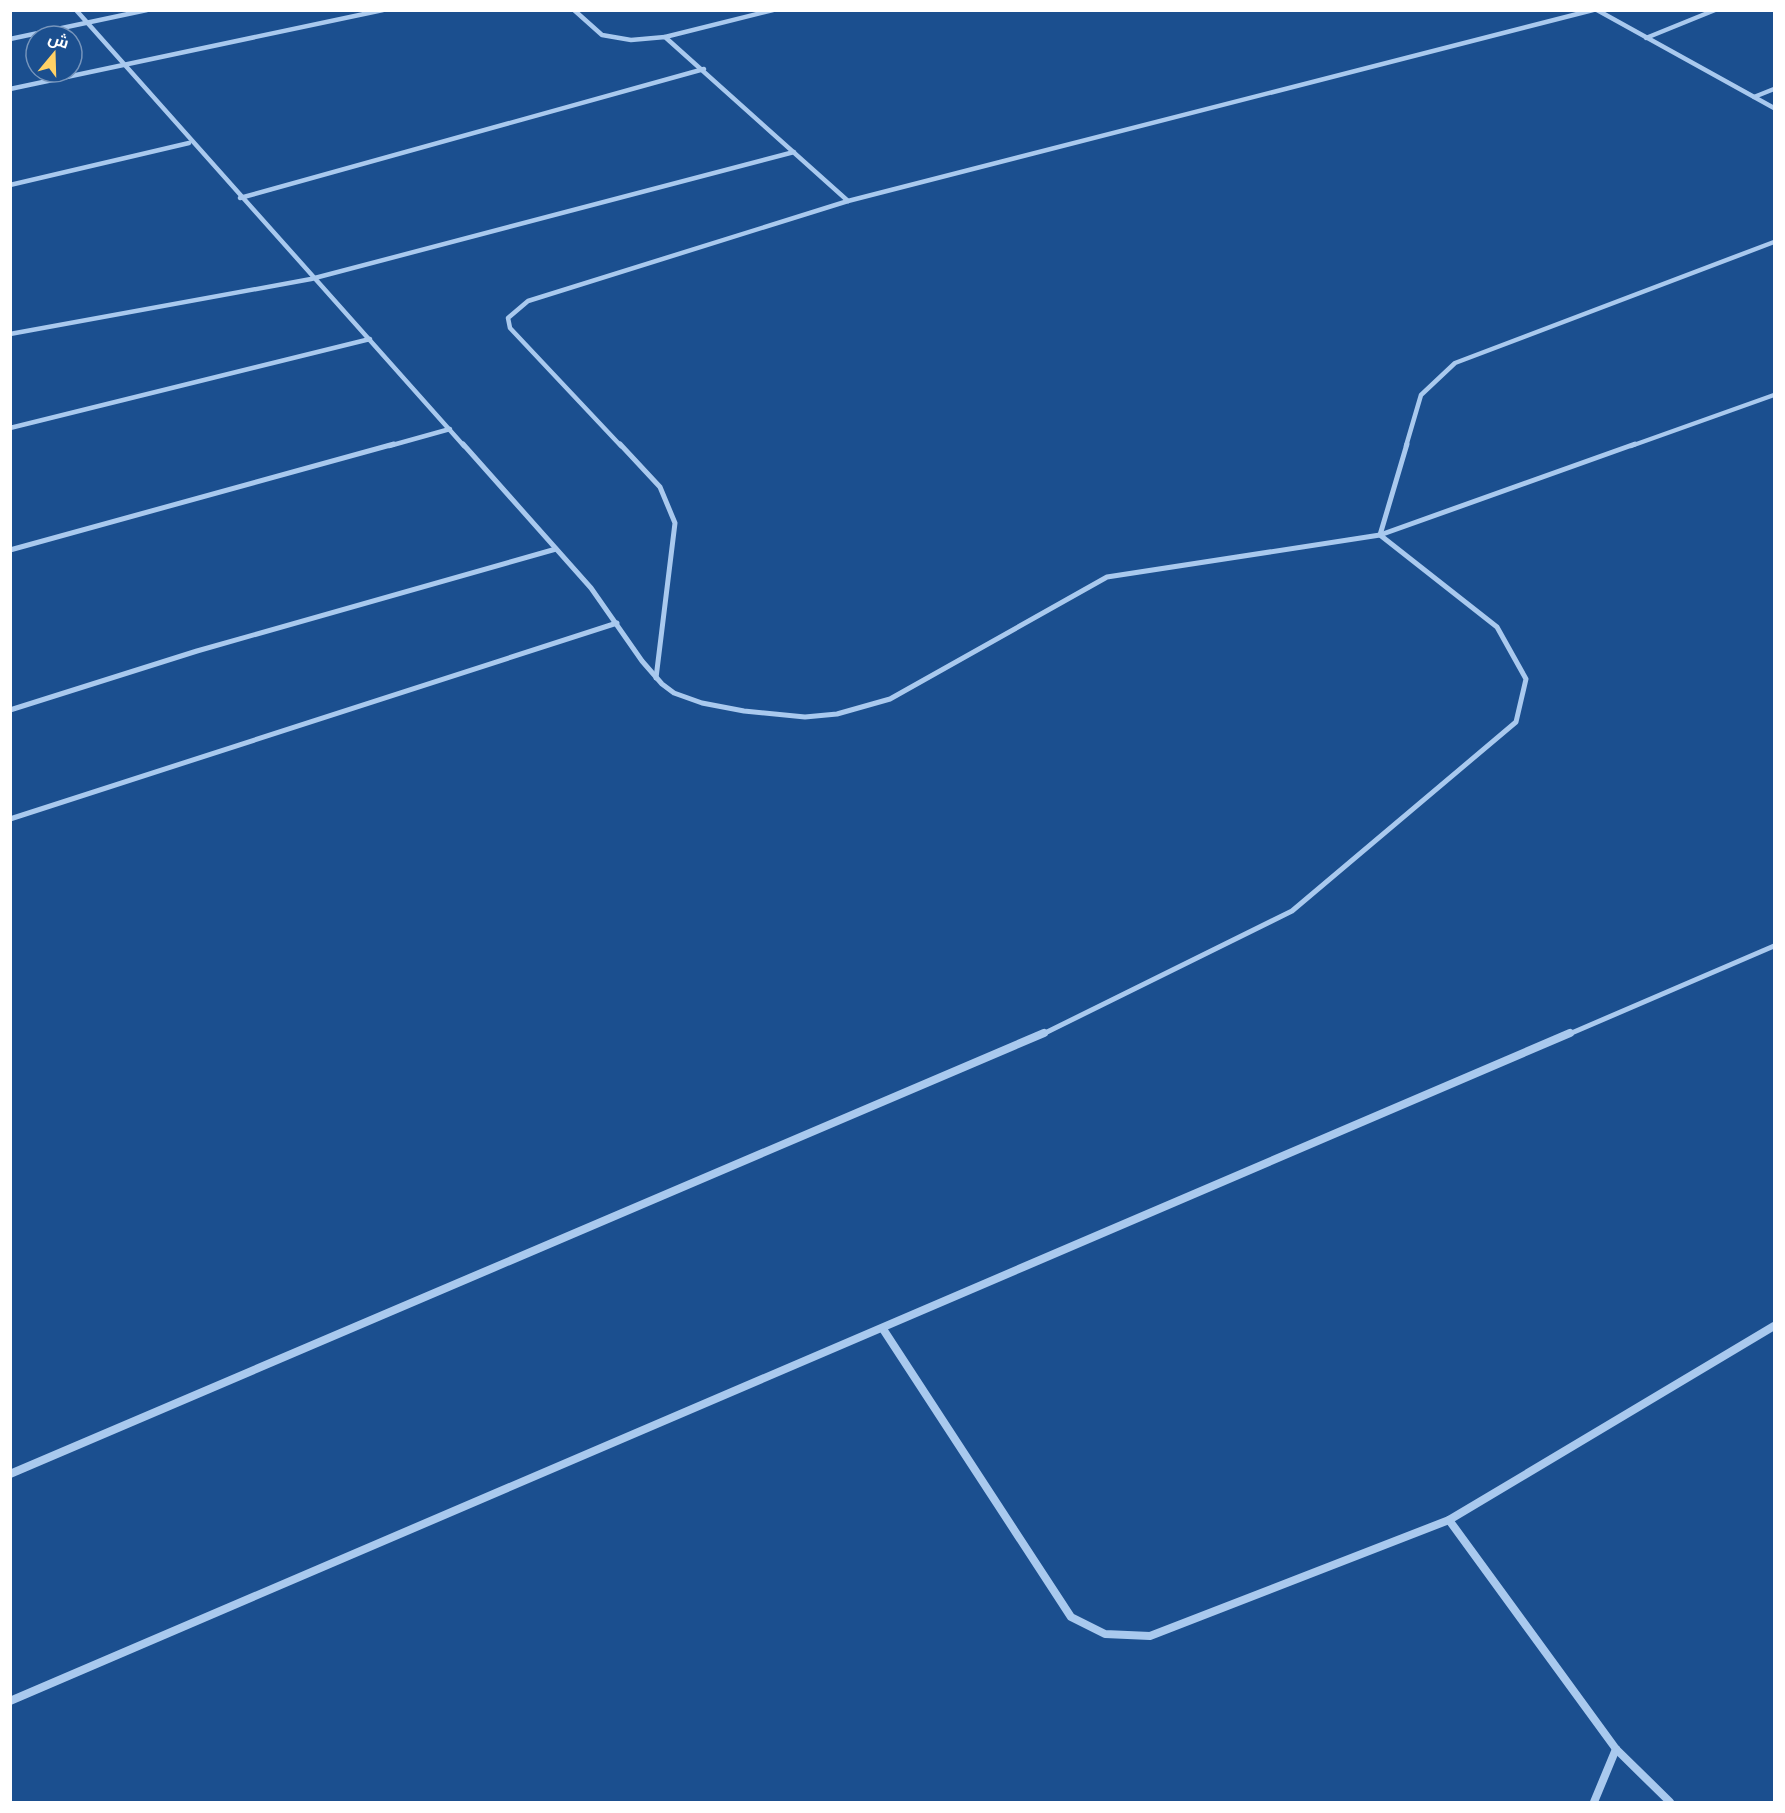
<svg xmlns="http://www.w3.org/2000/svg" width="1785" height="1813" viewBox="0 0 1785 1813" font-family="Commissioner,Cairo,sans-serif">
	<rect width="100%" height="100%" fill="#1b4f8f"/>
	<g fill="none" stroke-linecap="round" stroke-linejoin="round">
		<g stroke="#a9c9ee" stroke-width="4.5">
			<polyline points="76,10 464,446"/>
			<polyline points="574,10 602,35 631,40 665,37 848,201"/>
			<polyline points="1597,10 1774,108"/>
			<polyline points="665,37 773,10"/>
			<polyline points="1646,38 1715,10"/>
			<polyline points="10,39 147,10"/>
			<polyline points="10,89 383,10"/>
			<polyline points="1754,97 1774,89"/>
			<polyline points="10,185 189,143"/>
			<polyline points="240,198 704,69"/>
			<polyline points="10,334 311,279 794,152"/>
			<polyline points="10,428 370,339"/>
			<polyline points="389,446 450,429"/>
			<polyline points="621,446 510,328 508,318 528,301 848,201 1593,10"/>
			<polyline points="1406,446 1421,395 1455,363 1774,242"/>
			<polyline points="1631,446 1774,395"/>
		</g>
		<g stroke="#a9c9ee" stroke-width="5">
			<polyline points="463,444 591,588 642,661 662,684 674,693 702,703 744,711 805,717 837,714 890,699 1107,577 1380,535 1635,444"/>
			<polyline points="620,444 660,487 675,523 656,678"/>
			<polyline points="10,550 394,444"/>
			<polyline points="10,710 197,651 556,549"/>
			<polyline points="10,819 617,623"/>
			<polyline points="1041,1035 1292,911 1516,722 1526,679 1497,627 1380,535 1407,444"/>
			<polyline points="1567,1035 1774,946"/>
		</g>
		<g stroke="#a9c9ee" stroke-width="8">
			<polyline points="883,1329 1071,1617 1105,1634 1150,1636 1449,1520 1774,1326"/>
			<polyline points="10,1474 1044,1033"/>
			<polyline points="1449,1520 1616,1749 1670,1802"/>
			<polyline points="10,1701 1570,1033"/>
			<polyline points="1594,1802 1616,1749"/>
		</g>
	</g>
	<rect width="1785" height="1813" fill="none" stroke="#ffffff" stroke-width="24"/>
	<g transform="translate(54 54) rotate(19)"><circle r="28" fill="#1b4f8f" stroke="#7695bc" stroke-width="1.5"/>
	<path d="M0-4.5L10 22L0 15L-10 22Z" fill="#ffd166"/>
	<text y="-9" font-size="16" font-weight="bold" text-anchor="middle" fill="#ffffff">ش</text>
	</g>
</svg>
